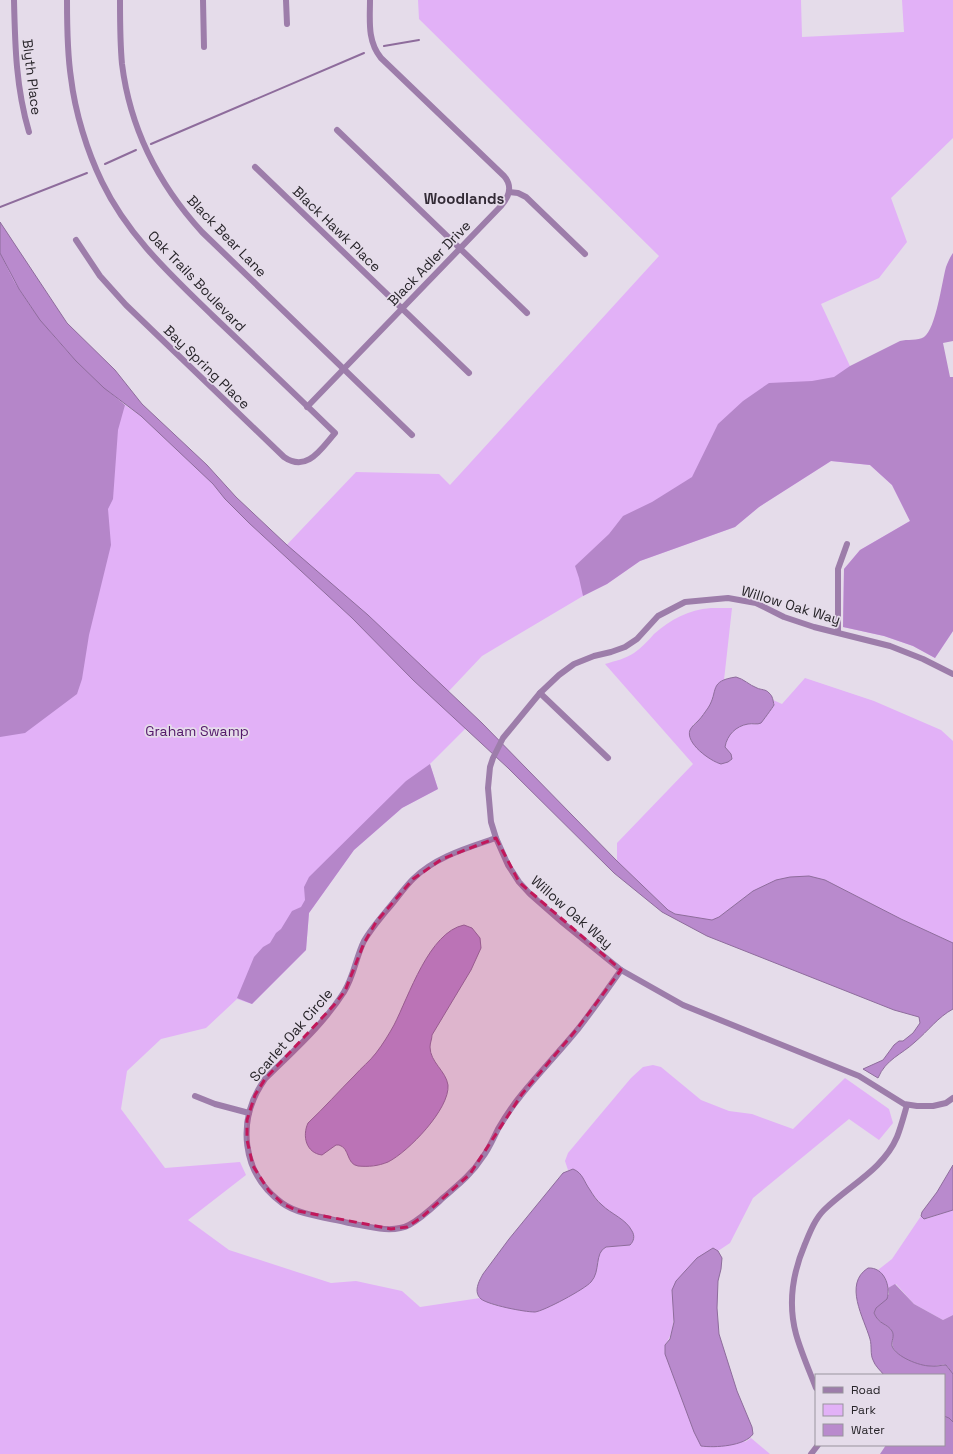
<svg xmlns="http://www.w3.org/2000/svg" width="953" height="1454" viewBox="0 0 953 1454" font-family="'Space Grotesk',sans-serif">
	<rect width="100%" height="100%" fill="#e5dcea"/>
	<g fill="#e2b1f7">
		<path d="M418 0H801L802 37 904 32 902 0H953V138L891 198 907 242 879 278 821 304 863 394 953 631 935 658 913 646 884 636 843 627 844 569 860 550 910 521 892 485 870 465 831 461 759 507 735 527 640 561 607 584 583 596 482 656 448 692 476 718 430 764 438 789 402 808 354 850 309 913 306 950 252 1004 237 999 206 1028 161 1039 127 1071 121 1109 165 1168 240 1162 246 1175 188 1220 229 1250 331 1283 356 1281 402 1291 420 1307 480 1298 494 1305 536 1312 598 1266C598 1258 598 1251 606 1247L630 1245C634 1241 635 1236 632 1231 625 1219 610 1214 601 1204 591 1193 583 1180 573 1169L568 1170 565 1161 568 1153 631 1078 643 1067 653 1065 661 1067 701 1100 729 1111 752 1114 793 1129 845 1078 889 1109 893 1123 879 1140 849 1119 753 1198 730 1243 718 1251 712 1248 672 1290C674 1308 677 1329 665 1345L745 1442 751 1438 770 1454H0V253L76 361 125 405 141 416 214 484 225 499 281 551 356 472 439 474 450 485 659 256 419 19Z"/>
		<path d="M711 608H732L724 680C714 685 715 693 711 702 708 710 701 719 693 725L730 761 732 759 731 754 725 747C727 735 736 726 748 724 751 723 755 725 758 724 761 723 772 709 774 705L773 700 782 704 805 678 874 701 941 730 953 741V943L901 919 825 880 809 876 753 891 719 917 712 920 675 914 668 910 617 861V843L693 764 605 664C615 661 625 659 634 653 641 648 648 641 654 634 671 619 688 610 711 608Z"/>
		<polygon points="953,1210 953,1315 943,1320 914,1304 896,1284 888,1288 886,1280 878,1270 892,1259 921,1216 926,1219"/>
	</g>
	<g fill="#b586c9">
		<path d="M0 253C6 265 12 279 20 291 48 334 85 373 125 405L118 430 113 499 108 509 111 545 89 635 82 679 77 694 25 733 0 737Z"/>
		<path d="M953 253V341L943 343 950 377H953V631L935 658 913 646 884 636 843 627 844 569 860 550 910 521 892 485 870 465 831 461 759 507 735 527 640 561 607 584 583 596 579 578 575 566 609 534 623 516 652 502 692 477 718 424 743 401 769 383 812 381 834 377 850 366 900 341C907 339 918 341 924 337 936 329 942 281 946 267 948 262 950 257 953 253Z"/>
		<polygon points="430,764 438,789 402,808 354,850 309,913 306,950 252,1004 237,998 254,957 263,947 270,943 276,933 281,929 292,911 301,907 305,900 304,887 309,877 406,781"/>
		<path d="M895 1284 914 1304 943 1320 953 1315V1374C950 1372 949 1366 945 1365 941 1364 935 1367 930 1366 918 1366 900 1359 894 1349 890 1343 895 1337 892 1331 887 1323 879 1325 874 1313L876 1308 889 1294 888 1288Z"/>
		<polygon points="944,1416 949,1418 953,1422 953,1454 880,1454 886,1445 944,1445"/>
	</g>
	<g fill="#b98acd" stroke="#8e6c9c">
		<path d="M0 222 67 323 115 370 142 404 207 465 236 497 287 545 368 615 482 723 617 861 668 910 675 914 712 920 719 917 753 891 776 880 790 877 809 876 825 880 901 919 953 943V1009C938 1017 928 1031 915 1042 901 1055 886 1059 878 1078L863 1069 883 1060 894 1045 899 1041H903L913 1033 920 1023 919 1017 894 1010 707 936 662 912 614 873 508 768 413 680 352 618 249 523 225 499 213 484 141 416 104 388 76 361 40 320 19 289 0 253Z"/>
		<path d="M736 677C744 679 749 685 757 688 761 690 766 689 769 693 773 696 773 701 774 705 773 707 762 722 761 723 757 725 753 723 748 724 736 726 727 735 725 747L731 754 732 759 728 762 721 764C710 761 685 743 690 730 692 726 695 724 698 721 702 717 705 712 708 708 719 691 708 681 736 677Z"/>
		<path d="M464 925 472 928 480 938 481 948 471 970 432 1035C432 1039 430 1043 430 1047 430 1062 446 1071 448 1085 450 1109 408 1152 388 1162 378 1166 369 1167 358 1166 346 1164 350 1148 339 1145H336L322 1155C306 1153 302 1136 308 1123 324 1108 339 1091 355 1075 361 1068 370 1061 376 1053 383 1044 389 1034 394 1025 409 996 429 932 464 925Z"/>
		<polygon points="953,1165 953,1210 924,1219 921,1216 922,1212 937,1192"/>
		<path d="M573 1169C583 1173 584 1182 590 1190 593 1195 597 1201 602 1205 611 1214 626 1219 632 1231 635 1236 634 1241 630 1245L606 1247C594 1253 601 1271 591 1282 585 1289 544 1311 535 1312 524 1312 489 1305 481 1299 473 1292 479 1281 483 1274L509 1239 563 1173Z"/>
		<path d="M713 1248 718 1251 722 1258 721 1269 718 1281 717 1308 719 1334 737 1391 752 1427 753 1434C745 1446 715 1448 701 1446L694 1432 665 1354V1345L670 1339 674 1322 672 1290 676 1281 697 1258Z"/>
		<path d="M868 1268C884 1267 891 1286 887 1299L876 1308 874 1313C879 1325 887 1323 892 1331 895 1336 891 1341 892 1346 896 1357 920 1366 930 1366 935 1367 941 1365 946 1365L953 1374V1422L949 1418 944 1416V1375H884C880 1370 875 1366 873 1360 870 1354 872 1346 870 1339 864 1318 843 1284 868 1268Z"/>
	</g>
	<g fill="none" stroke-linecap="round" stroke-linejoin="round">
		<g stroke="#8e6c9c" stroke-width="2">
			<polyline points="384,46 419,40"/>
			<polyline points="151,144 364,53"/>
			<polyline points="105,164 136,150"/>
			<polyline points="0,207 87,173"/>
		</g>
		<g stroke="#9d7daa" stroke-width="6">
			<path d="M14 0C15 46 16 88 29 132"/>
			<path d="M67 0C67 26 67 52 71 78 75 112 87 151 102 182 128 236 171 275 213 316 254 355 295 394 335 433 321 449 307 473 284 457L126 305 100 276 76 240"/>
			<path d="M120 0C120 21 120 43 122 64 130 128 159 185 202 232L412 435"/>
			<polyline points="203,0 204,47"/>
			<polyline points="286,0 287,24"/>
			<polyline points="337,130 527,313"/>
			<polyline points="255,167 469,373"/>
			<polyline points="509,192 518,193 526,197 585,254"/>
			<path d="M307 407 501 206C509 197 513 186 504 176L381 58C367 41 370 20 370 0"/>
			<polyline points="838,632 838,569 847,544"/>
			<polyline points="953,674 923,659 890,646 814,627 784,617 756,603 728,598 685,602 658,616 637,639 625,647 611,652 594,656 574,664 559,675 540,693 503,738 493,758 490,767 488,788 491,822 496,838 508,865 519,882 530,894 563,923 621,970 683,1005 859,1076 904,1104 917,1106 933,1106 946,1103 953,1098"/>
			<polyline points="540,693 608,758"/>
			<path d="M496 838C467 848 435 857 413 879 403 889 396 900 387 910 379 920 371 929 364 941 356 957 354 976 344 992 323 1025 292 1052 265 1079 236 1120 241 1173 282 1203 298 1215 329 1218 349 1223 366 1226 392 1234 409 1225 422 1218 433 1207 444 1197 458 1185 472 1174 482 1158 489 1149 493 1139 498 1129 505 1117 513 1105 522 1094 540 1072 560 1051 578 1029 593 1010 607 990 621 970"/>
			<polyline points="195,1096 215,1104 249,1113"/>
			<path d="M816 1388C809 1370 801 1352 796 1334 788 1304 793 1272 805 1244 810 1232 815 1219 824 1210 848 1186 883 1170 897 1137 901 1127 904 1115 907 1105"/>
			<polyline points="811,1454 818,1445"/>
		</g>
	</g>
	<path fill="#c2185b" fill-opacity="0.2" stroke="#c2185b" stroke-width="3" stroke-dasharray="8 5" stroke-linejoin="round" d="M496 838 519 882 621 970 577 1029 522 1094 470 1174 422 1217 407 1227 391 1229 298 1211 283 1204 269 1191 253 1166 247 1140V1120L255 1095 265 1079 334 1005 345 991 364 943 376 922 413 879 442 859Z"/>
	<g text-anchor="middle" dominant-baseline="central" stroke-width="3.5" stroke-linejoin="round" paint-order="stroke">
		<g font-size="14" fill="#28252a" stroke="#e5dcea">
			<text transform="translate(32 77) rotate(83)">Blyth Place</text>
			<text transform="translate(337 229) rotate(44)">Black Hawk Place</text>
			<text transform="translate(227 236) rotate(46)">Black Bear Lane</text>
			<text transform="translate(429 263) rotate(-46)">Black Adler Drive</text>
			<text transform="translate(197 281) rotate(46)">Oak Trails Boulevard</text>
			<text transform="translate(207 367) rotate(44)">Bay Spring Place</text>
			<text transform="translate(791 605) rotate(17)">Willow Oak Way</text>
			<text transform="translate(572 912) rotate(41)">Willow Oak Way</text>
			<text transform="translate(291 1035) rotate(-49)">Scarlet Oak Circle</text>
		</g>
		<g font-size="14" fill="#54196a" stroke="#e5dcea">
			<text x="197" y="731">Graham Swamp</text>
		</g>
		<g font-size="15" font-weight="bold" fill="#332b36" stroke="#e5dcea">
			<text x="464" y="198">Woodlands</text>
		</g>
	</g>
	<rect x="815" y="1374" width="130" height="72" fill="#e5dcea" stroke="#99939d"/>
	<rect x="823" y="1387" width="20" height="6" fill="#9d7daa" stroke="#99939d"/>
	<text x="851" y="1394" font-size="12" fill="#28252a">Road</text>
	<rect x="823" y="1404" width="20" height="12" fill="#e2b1f7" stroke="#99939d"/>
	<text x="851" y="1414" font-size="12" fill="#28252a">Park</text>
	<rect x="823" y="1424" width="20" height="12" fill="#b98acd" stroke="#99939d"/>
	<text x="851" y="1434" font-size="12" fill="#28252a">Water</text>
</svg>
